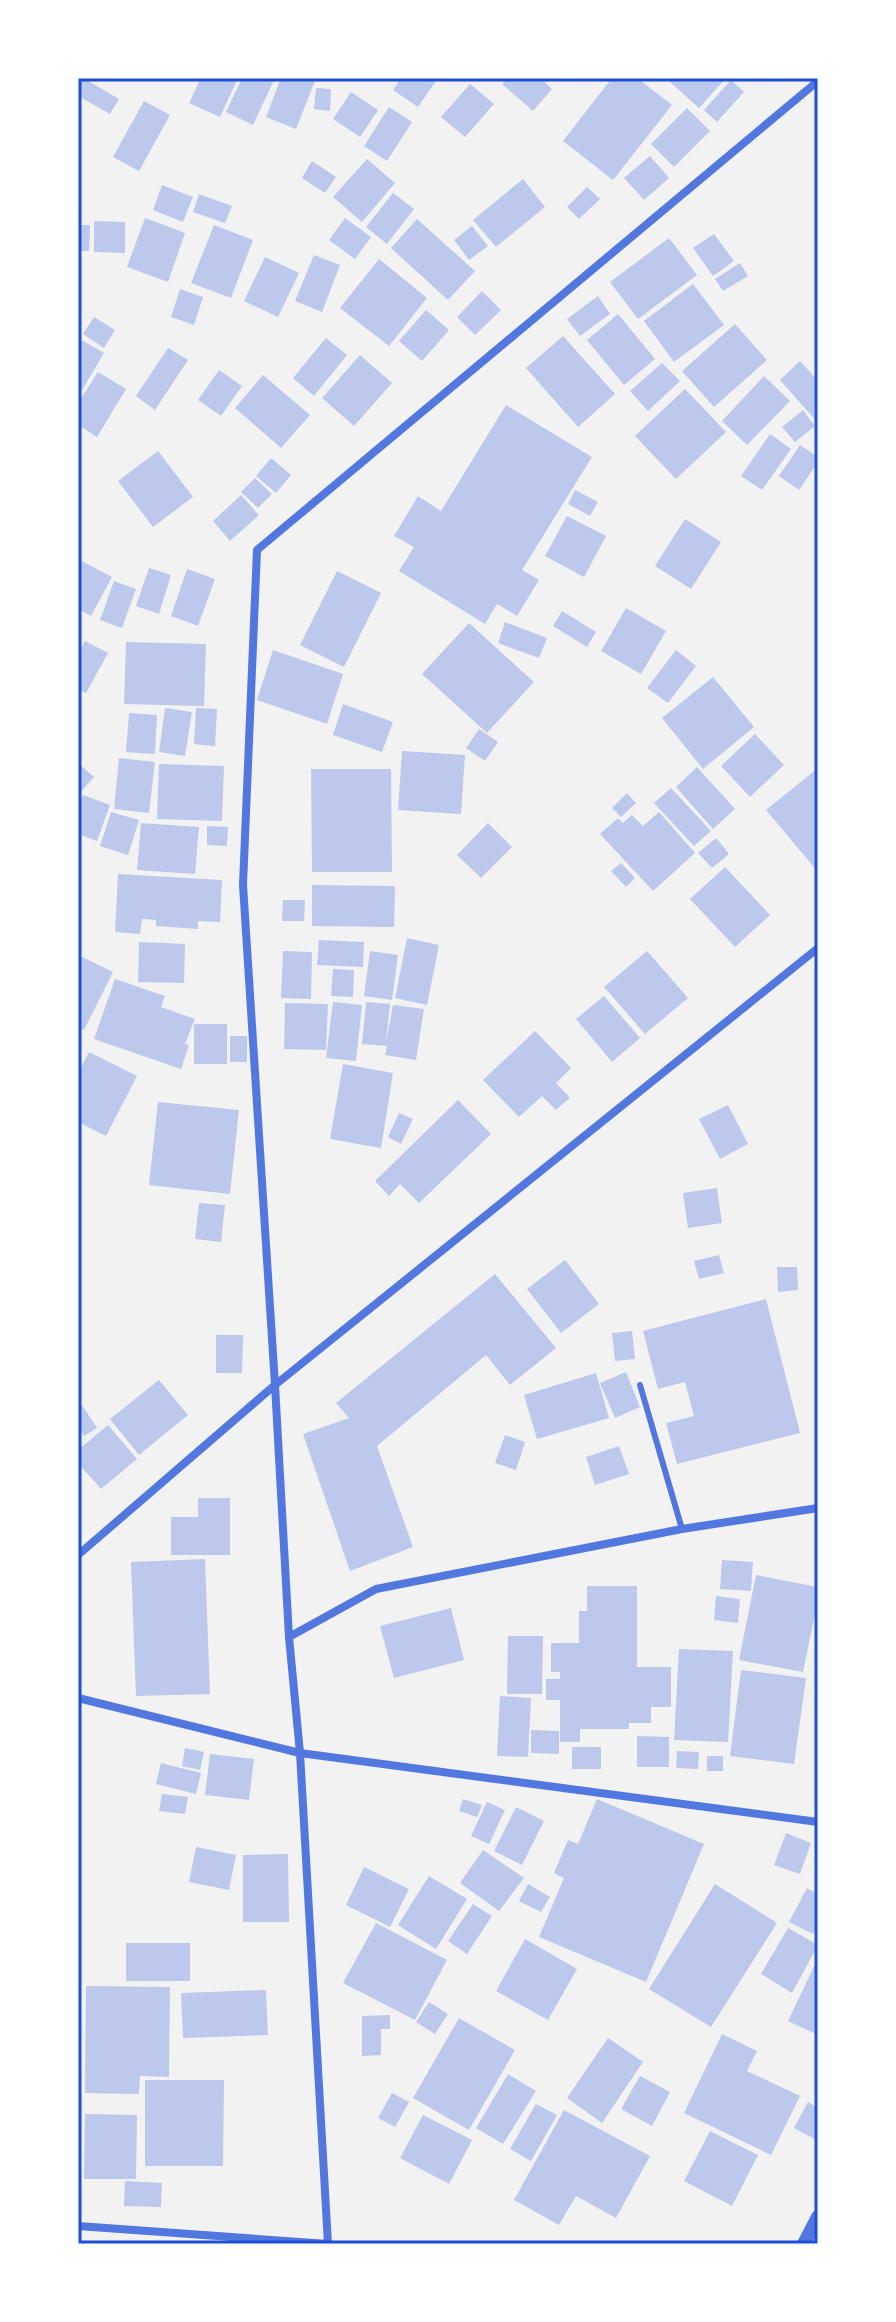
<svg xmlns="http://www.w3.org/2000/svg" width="896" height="2322" viewBox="0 0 896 2322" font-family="Raleway,sans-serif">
	<rect width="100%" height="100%" fill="#f2f2f2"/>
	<g fill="#bdc9ec">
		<polygon points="83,78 119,99 110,114 78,96 78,87"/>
		<polygon points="201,78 238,78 220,117 189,103"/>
		<polygon points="242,78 275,78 253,125 226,112"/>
		<polygon points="281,78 307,78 315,81 296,129 266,117"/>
		<polygon points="401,78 438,78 418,107 393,90"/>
		<polygon points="508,78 540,78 552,89 533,111 502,84"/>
		<polygon points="612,78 637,78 672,105 613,180 563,141"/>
		<polygon points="672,78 726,78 699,108 669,81"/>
		<polygon points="731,80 744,92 717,122 704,110"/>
		<polygon points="470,84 494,104 465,137 441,117"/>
		<polygon points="316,88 331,89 330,111 314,109"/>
		<polygon points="351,92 378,110 360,137 333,119"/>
		<polygon points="144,101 170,115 139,171 113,157"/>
		<polygon points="389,107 412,122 387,161 364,146"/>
		<polygon points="687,108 710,131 674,167 651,144"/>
		<polygon points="650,156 669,178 644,200 624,178"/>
		<polygon points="367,159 395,183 362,222 333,197"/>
		<polygon points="312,161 336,177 325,193 302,178"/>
		<polygon points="523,179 545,207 496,247 473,220"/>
		<polygon points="162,185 193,197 183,222 153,210"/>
		<polygon points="587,187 600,199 579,219 567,207"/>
		<polygon points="393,193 414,209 387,244 366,227"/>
		<polygon points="199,194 232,206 225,223 193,212"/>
		<polygon points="145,218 185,233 168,282 127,267"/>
		<polygon points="345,218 371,237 355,259 329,240"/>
		<polygon points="417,219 475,271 448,300 391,248"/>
		<polygon points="94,221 125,222 125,253 94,252"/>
		<polygon points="78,225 90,225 89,251 78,251"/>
		<polygon points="214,225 253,240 231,298 191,283"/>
		<polygon points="472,226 488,246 469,260 454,240"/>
		<polygon points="714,234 734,261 713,276 693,248"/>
		<polygon points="669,238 697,275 638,319 610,282"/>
		<polygon points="314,255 340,265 322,312 295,301"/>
		<polygon points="265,257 299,273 278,317 244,301"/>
		<polygon points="379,259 427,298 389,346 340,308"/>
		<polygon points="740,263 748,276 723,291 715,279"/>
		<polygon points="693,284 724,325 674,362 644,321"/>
		<polygon points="180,289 203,297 194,325 171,317"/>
		<polygon points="482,291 501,310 475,335 457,317"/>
		<polygon points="598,296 610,314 580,336 567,319"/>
		<polygon points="426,310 449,330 422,361 399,341"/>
		<polygon points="618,314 655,359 624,385 587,340"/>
		<polygon points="94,317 115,330 104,348 83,334"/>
		<polygon points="735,324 767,360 714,407 682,371"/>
		<polygon points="563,336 615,394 578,427 526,368"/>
		<polygon points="78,338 104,353 78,397"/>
		<polygon points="326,338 347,355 314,396 293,378"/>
		<polygon points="168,348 188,360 155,410 136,396"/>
		<polygon points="360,355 392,383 354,426 322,398"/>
		<polygon points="800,361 818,381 818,423 780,380"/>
		<polygon points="662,363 680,381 648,411 630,391"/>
		<polygon points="219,370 242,386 221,416 198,400"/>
		<polygon points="98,372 126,389 97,437 78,425 78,403"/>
		<polygon points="263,375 310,415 281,448 235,408"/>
		<polygon points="764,376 790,401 747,445 722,421"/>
		<polygon points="685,389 726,432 676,479 635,436"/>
		<polygon points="506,405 592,457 522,570 539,580 517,616 497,604 485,624 399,571 414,547 394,536 418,496 441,511"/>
		<polygon points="803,410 815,426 795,442 782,427"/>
		<polygon points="770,434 791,449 762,490 741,476"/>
		<polygon points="800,445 818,457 818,462 799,490 779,476"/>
		<polygon points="158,451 193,497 153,527 118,481"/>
		<polygon points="271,458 291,475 276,493 256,476"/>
		<polygon points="255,478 272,494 258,508 241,492"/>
		<polygon points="575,490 598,502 590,516 568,504"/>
		<polygon points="241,495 259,515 230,541 213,521"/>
		<polygon points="567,516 606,536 584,577 545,556"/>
		<polygon points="685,519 721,542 691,589 655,566"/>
		<polygon points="78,559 112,577 91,616 78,609"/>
		<polygon points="149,568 171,575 159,614 136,606"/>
		<polygon points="187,569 215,579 198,626 171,616"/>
		<polygon points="337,571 381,593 344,667 300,645"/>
		<polygon points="114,581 136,589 122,628 100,620"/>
		<polygon points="626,608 666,631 641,674 601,651"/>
		<polygon points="562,611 596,632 587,647 553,626"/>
		<polygon points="505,622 547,638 539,658 498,643"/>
		<polygon points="469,623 534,682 487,733 422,674"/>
		<polygon points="85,641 108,653 86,693 78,689 78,654"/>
		<polygon points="126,642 206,644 204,706 124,704"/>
		<polygon points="273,650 343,674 327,724 257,700"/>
		<polygon points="676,650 696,666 668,703 647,688"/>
		<polygon points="713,677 754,727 703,769 662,718"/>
		<polygon points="343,704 393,722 382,752 333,735"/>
		<polygon points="165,708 192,712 185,756 159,752"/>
		<polygon points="196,708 217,709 215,746 194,744"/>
		<polygon points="129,713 157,715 155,754 126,752"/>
		<polygon points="479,729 498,742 485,761 466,748"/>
		<polygon points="755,734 784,765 750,797 721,766"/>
		<polygon points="402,751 465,755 461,814 398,810"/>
		<polygon points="119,758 155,762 149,813 114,809"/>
		<polygon points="78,763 94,777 78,795"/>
		<polygon points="159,764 224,766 222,821 157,819"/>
		<polygon points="697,767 735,809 713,829 676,787"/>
		<polygon points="818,768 818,872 766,810"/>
		<polygon points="311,769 391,769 392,872 312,872"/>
		<polygon points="671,788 711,831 694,846 654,803"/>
		<polygon points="627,793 636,803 621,817 612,808"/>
		<polygon points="83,795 110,805 97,841 78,834 78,807"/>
		<polygon points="111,812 139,820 128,855 100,846"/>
		<polygon points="659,812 695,853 653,891 600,834 618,818 623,823 632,815 643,826"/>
		<polygon points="141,823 199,827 195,874 137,870"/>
		<polygon points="488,823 512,847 481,878 457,855"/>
		<polygon points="207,826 228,827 227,846 207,845"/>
		<polygon points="716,838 729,854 712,868 698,853"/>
		<polygon points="621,863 635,878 626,887 611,871"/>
		<polygon points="725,867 770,915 735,947 690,899"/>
		<polygon points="118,874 222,880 220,922 198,921 198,929 156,926 156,920 142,919 140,934 115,932"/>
		<polygon points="312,885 395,886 394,927 312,926"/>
		<polygon points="283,900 305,900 304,921 282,921"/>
		<polygon points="407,938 439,945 427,1005 395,998"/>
		<polygon points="319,940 364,942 363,967 317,965"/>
		<polygon points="139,942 185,944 184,983 138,982"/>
		<polygon points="283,951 312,952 311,999 281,998"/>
		<polygon points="370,951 398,955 392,1000 364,996"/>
		<polygon points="647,951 688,998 645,1034 604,987"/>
		<polygon points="78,955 113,972 84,1030 78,1027"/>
		<polygon points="333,969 354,970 353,997 331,996"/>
		<polygon points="115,979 165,996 161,1007 195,1019 185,1044 189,1045 181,1069 94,1039"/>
		<polygon points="604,996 640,1038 612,1062 576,1019"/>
		<polygon points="333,1002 362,1005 356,1061 326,1058"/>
		<polygon points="366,1002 390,1004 386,1043 393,1005 424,1009 416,1060 385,1055 387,1046 362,1044"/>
		<polygon points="285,1003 328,1004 326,1050 284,1049"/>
		<rect x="194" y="1024" width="33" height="40"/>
		<polygon points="535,1031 571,1068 556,1083 570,1098 556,1110 542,1096 519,1117 483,1080"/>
		<rect x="230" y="1036" width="17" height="26"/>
		<polygon points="89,1052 137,1076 106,1136 78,1122 78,1073"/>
		<polygon points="343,1064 393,1073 381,1148 330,1139"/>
		<polygon points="458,1100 491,1134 419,1203 400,1184 389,1196 375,1181"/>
		<polygon points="158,1102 239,1110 230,1194 149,1185"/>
		<polygon points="728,1105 748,1144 720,1159 699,1119"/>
		<polygon points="399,1113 413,1119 401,1144 388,1137"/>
		<polygon points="717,1188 722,1223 688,1228 683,1193"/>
		<polygon points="199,1203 225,1205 221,1242 195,1239"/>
		<polygon points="719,1255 724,1273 699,1279 694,1261"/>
		<polygon points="565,1260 599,1304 561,1333 527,1289"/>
		<polygon points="777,1267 797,1267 798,1290 778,1292"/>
		<polygon points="495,1274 556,1348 510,1385 486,1355 377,1446 413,1547 350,1571 303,1434 349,1418 336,1403"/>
		<polygon points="766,1299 800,1433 677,1464 666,1423 694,1416 685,1382 658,1389 643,1331"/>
		<polygon points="632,1331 635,1359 615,1361 612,1333"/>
		<polygon points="216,1335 243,1335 242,1373 216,1373"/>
		<polygon points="626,1372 640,1407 615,1418 600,1383"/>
		<polygon points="596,1373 609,1418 537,1439 524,1395"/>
		<polygon points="159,1380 188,1415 139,1455 110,1419"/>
		<polygon points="82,1405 97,1428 84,1436 78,1427 78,1408"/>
		<polygon points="108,1425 137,1459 101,1489 78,1463 78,1450"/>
		<polygon points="505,1435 525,1442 516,1470 495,1463"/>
		<polygon points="619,1446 629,1474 595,1485 586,1457"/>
		<polygon points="198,1498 230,1498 230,1555 171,1555 171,1517 198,1517"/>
		<polygon points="205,1559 210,1694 136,1696 131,1562"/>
		<polygon points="722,1560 753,1562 751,1591 720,1589"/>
		<polygon points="756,1575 818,1587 818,1599 803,1672 739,1660"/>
		<polygon points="587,1586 637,1586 637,1667 671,1667 671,1707 651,1707 651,1723 629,1723 629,1729 580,1729 580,1742 560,1742 560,1700 546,1700 546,1679 560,1679 560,1672 551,1672 551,1643 579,1643 579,1611 587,1611"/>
		<polygon points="716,1596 740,1599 738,1623 714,1620"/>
		<polygon points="451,1608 464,1660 394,1678 380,1626"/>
		<polygon points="508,1636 543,1636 542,1694 507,1694"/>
		<polygon points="679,1649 733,1651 728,1742 674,1740"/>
		<polygon points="741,1670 806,1678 794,1764 730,1756"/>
		<polygon points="500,1696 531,1698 528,1757 497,1756"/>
		<polygon points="531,1730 559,1731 559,1754 531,1753"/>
		<polygon points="637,1736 669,1737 669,1767 637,1767"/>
		<rect x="572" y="1747" width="29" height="22"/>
		<polygon points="185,1748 204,1752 200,1770 182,1766"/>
		<polygon points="677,1751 699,1752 698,1769 676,1768"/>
		<polygon points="210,1754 254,1759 249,1800 205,1795"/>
		<rect x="707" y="1756" width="16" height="15"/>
		<polygon points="161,1763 201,1773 196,1794 156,1784"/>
		<polygon points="162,1794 188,1797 185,1814 159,1811"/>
		<polygon points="463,1799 482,1805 477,1817 459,1811"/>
		<polygon points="597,1799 704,1844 646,1982 539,1937 564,1878 554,1873 568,1840 578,1844"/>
		<polygon points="487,1802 505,1810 489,1844 471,1836"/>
		<polygon points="516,1807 544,1821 522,1865 494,1851"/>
		<polygon points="786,1833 811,1843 800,1874 774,1865"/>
		<polygon points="196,1847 236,1855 229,1890 189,1882"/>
		<polygon points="483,1850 524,1878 499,1911 460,1883"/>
		<polygon points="288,1854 289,1922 243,1922 243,1855"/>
		<polygon points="364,1867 409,1889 390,1927 346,1905"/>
		<polygon points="429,1876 467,1899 436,1949 398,1925"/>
		<polygon points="528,1884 550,1897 541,1912 519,1901"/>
		<polygon points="715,1884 777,1923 711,2027 649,1989"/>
		<polygon points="807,1888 818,1894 818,1924 813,1934 789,1922"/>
		<polygon points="473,1904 492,1916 467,1954 448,1941"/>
		<polygon points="376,1923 447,1960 415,2020 343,1983"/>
		<polygon points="788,1928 818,1945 792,1993 761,1974"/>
		<polygon points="525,1939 577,1969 548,2020 496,1991"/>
		<rect x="126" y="1943" width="64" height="38"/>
		<polygon points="818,1958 818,2035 788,2021"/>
		<polygon points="86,1986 170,1987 169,2077 140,2076 139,2094 85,2093"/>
		<polygon points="266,1990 268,2035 183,2038 181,1993"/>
		<polygon points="429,2002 448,2014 435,2034 416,2022"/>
		<polygon points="390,2015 390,2029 381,2029 381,2055 362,2056 362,2016"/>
		<polygon points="459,2018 515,2050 469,2130 413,2098"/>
		<polygon points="722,2034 757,2051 747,2071 800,2096 771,2155 684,2113"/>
		<polygon points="608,2038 643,2062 602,2123 567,2098"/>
		<polygon points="508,2074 536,2091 503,2144 476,2128"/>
		<polygon points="640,2076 670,2092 652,2126 621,2109"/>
		<polygon points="145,2080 224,2080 223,2166 145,2166"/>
		<polygon points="392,2093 409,2102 395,2127 378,2118"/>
		<polygon points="808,2102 818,2108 818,2141 794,2128"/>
		<polygon points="536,2104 557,2115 531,2161 510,2149"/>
		<polygon points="564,2110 650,2156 616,2218 576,2196 559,2225 514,2200"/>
		<polygon points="85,2114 137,2115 136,2179 84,2179"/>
		<polygon points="423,2115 472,2140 449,2184 400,2158"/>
		<polygon points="710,2131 758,2155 732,2206 684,2181"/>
		<polygon points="125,2181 162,2183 161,2207 124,2206"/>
	</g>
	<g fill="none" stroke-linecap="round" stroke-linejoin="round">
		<polyline stroke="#5277de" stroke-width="6" points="640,1385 682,1529"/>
		<g stroke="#5277de" stroke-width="8">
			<polyline points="78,1555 275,1385 818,948"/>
			<polyline points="289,1637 376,1589 682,1529 818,1508"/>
			<polyline points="78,1698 300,1753 818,1822"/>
			<polyline points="78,2226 328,2244"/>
			<polyline points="328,2244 300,1753 289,1637 275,1385 243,885 257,550 818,81"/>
		</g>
		<polyline stroke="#5277de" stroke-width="14" points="804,2244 818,2217"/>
	</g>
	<rect width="896" height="2322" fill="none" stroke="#ffffff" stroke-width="160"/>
	<rect x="80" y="80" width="736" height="2162" fill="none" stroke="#1d4ed8" stroke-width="3"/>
</svg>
